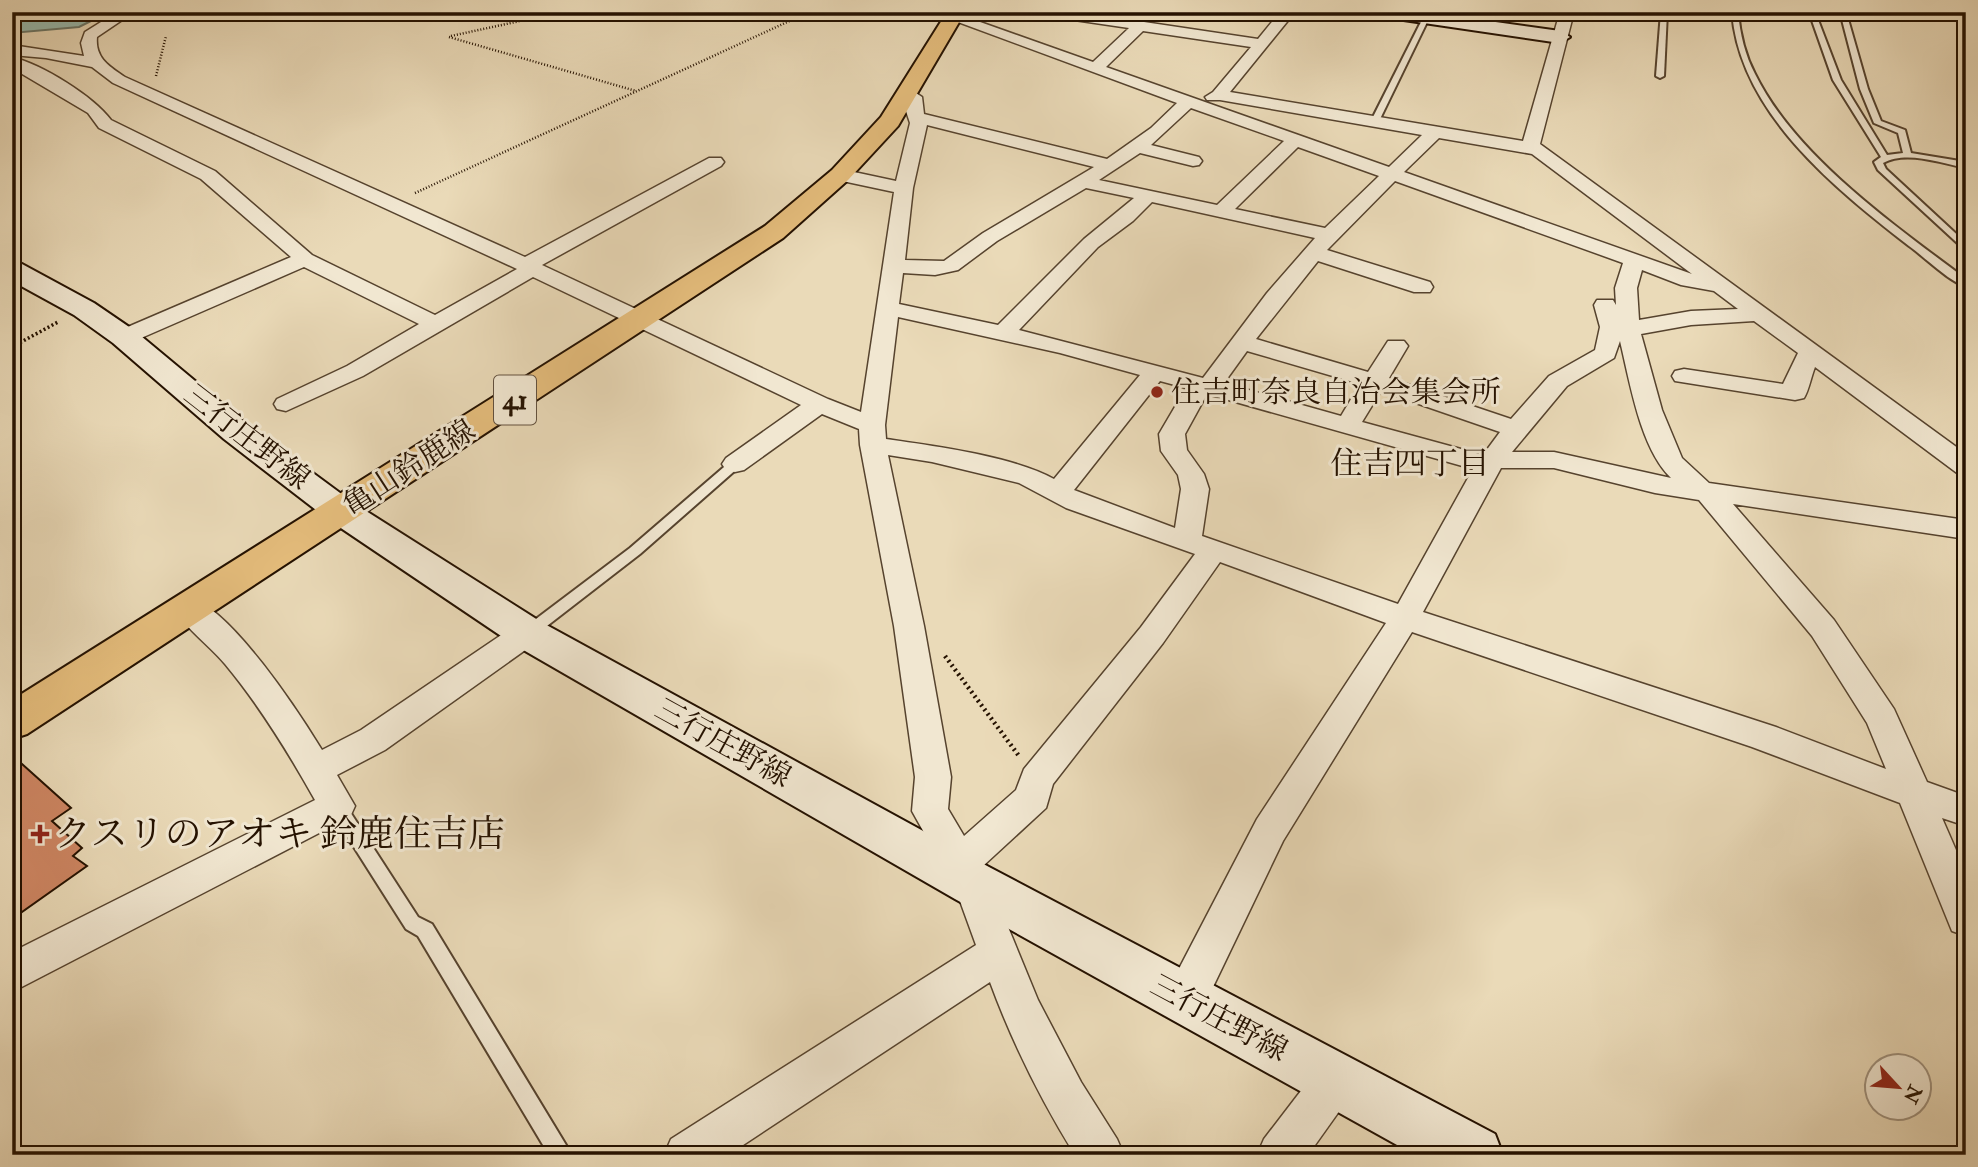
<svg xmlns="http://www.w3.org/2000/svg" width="1978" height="1167" viewBox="0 0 1978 1167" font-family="'IM FELL Double Pica','Noto Serif JP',serif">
	<rect width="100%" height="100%" fill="#eadab8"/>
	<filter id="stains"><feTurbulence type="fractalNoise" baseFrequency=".00286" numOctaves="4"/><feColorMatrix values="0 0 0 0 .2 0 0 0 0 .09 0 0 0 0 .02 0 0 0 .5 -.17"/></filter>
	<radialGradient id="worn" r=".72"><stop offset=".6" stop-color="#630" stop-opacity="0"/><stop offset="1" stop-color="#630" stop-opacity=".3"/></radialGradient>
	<polygon fill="#98bbaf" stroke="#6a7769" stroke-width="2" points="12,12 109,12 79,27 12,33"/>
	<polygon fill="#ce8663" stroke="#241100" stroke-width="2" points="12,755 71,808 52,821 82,848 73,856 87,866 12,919"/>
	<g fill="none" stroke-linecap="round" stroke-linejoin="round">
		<defs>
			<g id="lane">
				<polygon points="1661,12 1667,12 1664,76 1660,78 1656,76"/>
				<path d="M1732 12H1738C1740 34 1745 55 1755 74 1795 156 1894 225 1966 279V287C1946 279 1927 259 1909 246 1835 188 1740 113 1732 12Z"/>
				<path d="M1809 12H1815L1841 80 1887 155 1903 153 1898 133 1874 123 1860 89 1840 12H1846L1868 89 1881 121 1905 130 1911 153 1966 162V168C1941 163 1906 150 1883 163L1886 169 1966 243V251L1878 170 1874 162 1881 157 1833 80Z"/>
				<polygon points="1426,16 1429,18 1379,121 1372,123 1371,121 1423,18"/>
				<polygon points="735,460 741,464 739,467 640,554 534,636 524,636 522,632 524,628 630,548 731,461"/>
				<polygon points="337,799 343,801 418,917 432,924 572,1155 549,1155 418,936 406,929 331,811 329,806 331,801"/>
			</g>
			<g id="street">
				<path d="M117 12H134L97 37C95 58 109 66 125 77L525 257 709 158H721L724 162 721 166 542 265 828 399 861 412 894 192 833 179 831 175 840 169 896 181 910 123 905 108 907 102 899 94 901 91H913L922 97 924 114 1107 159 1151 128 1177 103 931 12H952L1093 62 1129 28 1047 16 1040 12H1077L1258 39 1280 12H1295L1230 92 1523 141 1560 12H1574L1540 144 1966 454V475L1957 473 1815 367C1811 377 1809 390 1804 398L1795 400 1675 381 1672 376 1675 371 1684 369 1783 384 1798 353 1754 321 1691 325 1641 334 1662 410 1682 458 1709 483 1966 520V539L1733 504 1834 620 1894 709 1927 782 1966 796V826L1942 818 1966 873V936L1952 931 1900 803 1752 747 1412 632 1283 841 1200 1014 1185 1020 1170 1014 1164 1000 1170 986 1257 819 1386 623 1220 562 1163 643 1053 784 1046 808 983 866 1038 1000 1081 1082 1117 1139 1124 1155H1075C1041 1100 1012 1042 990 982L728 1155H664L671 1139 976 945 956 890 912 811 915 777 894 626 860 445 859 429 822 414 744 470 735 472 726 470 722 464 726 458 801 405 533 277 363 376 286 411 277 409 274 404 277 399 347 366 419 324 304 267 132 342H116L113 337 116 332 291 257 201 179 99 128 88 113 12 68V57C43 65 93 96 111 120L215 171 312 255 435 315 517 269 113 83 92 67 46 58 12 55V45L84 56 81 43 85 32ZM1143 31 1251 47 1213 92 1205 97 1207 100H1220L1422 135 1389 167 1106 67ZM1191 108 1284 141 1217 205 1099 180 1140 153 1193 166 1199 165 1202 161 1199 157 1151 145ZM927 125 1094 167 983 233 944 261 905 260 913 188ZM1439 138 1532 154 1692 274 1404 172ZM1298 147 1379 176 1325 228 1235 209ZM1395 181 1623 263 1615 288 1616 305 1613 300H1597L1594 305 1600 327 1595 350 1549 376 1511 419 1389 378 1408 346 1404 341H1388L1368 372 1256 339 1318 261 1414 292H1430L1433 287 1430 282 1327 250ZM1086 188 1134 198 1084 239 998 325 899 304 903 273 935 275 958 270 997 241ZM1152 202 1315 238 1267 293 1203 378 1019 330 1098 247 1133 221ZM1642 270 1681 285 1714 291 1738 309 1691 311 1639 320 1637 288ZM898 317 1060 353 1140 375 1054 479C1012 456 934 446 886 439L885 425ZM1620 341C1630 382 1640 448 1671 478L1554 452H1512L1567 386 1614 358ZM1247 351 1360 384 1341 416 1224 383ZM1160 381 1186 388 1159 434 1161 451 1178 475 1181 489 1175 528 1074 490ZM1381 391 1500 432 1483 455 1362 422ZM1207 394 1473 469 1398 604 1202 536 1209 489 1204 474 1187 450 1185 434ZM888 455 932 462 1019 483 1066 508 1195 554 1141 627 1024 769 1016 790 964 836 948 809 951 777 924 626ZM1501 468H1554L1655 493 1699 500 1812 636 1867 723 1886 769 1776 727 1423 612Z"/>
				<path d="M189 597C232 610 298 711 322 750L361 730 516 625 527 621 538 625 543 633 538 641 385 750 337 775 355 806 350 817 12 992V952L315 800C288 752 260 706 225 664 209 645 186 629 174 608L178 600Z"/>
				<polygon points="1335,1059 1350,1066 1357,1081 1350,1096 1308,1155 1257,1155 1264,1139 1320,1066"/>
			</g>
			<g id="secondary">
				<polygon points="1374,12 1424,12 1560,31 1570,37 1560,43 1383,17"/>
				<polygon points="12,262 22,264 94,303 135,331 248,425 355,504 541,622 989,867 1495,1134 1503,1155 1415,1155 955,899 513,644 329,520 224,439 113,343 74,315 12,281"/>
			</g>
			<polygon id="primary" points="947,12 965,12 898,126 848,180 783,238 27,734 12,739 12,700 765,226 832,170 881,117"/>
		</defs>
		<use href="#lane" stroke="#56432e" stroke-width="4"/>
		<use href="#street" stroke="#56432e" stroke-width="3"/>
		<use href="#secondary" stroke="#241100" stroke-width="4"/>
		<use href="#primary" stroke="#241100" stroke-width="4"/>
		<g stroke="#241100" stroke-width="2.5" stroke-dasharray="1 2" stroke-linecap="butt">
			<polyline points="451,36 520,21 545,12"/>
			<polyline points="449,37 636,91"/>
			<polyline points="156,76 166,36"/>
			<polyline points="415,193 809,12"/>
		</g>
		<polyline stroke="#241100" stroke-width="3.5" stroke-dasharray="2 2.5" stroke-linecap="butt" points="12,347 58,322"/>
		<polyline stroke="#241100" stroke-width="4.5" stroke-dasharray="2 3.5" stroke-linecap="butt" points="945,656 1019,756"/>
		<use href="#lane" fill="#f1e7d1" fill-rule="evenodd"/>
		<use href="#street" fill="#f1e7d1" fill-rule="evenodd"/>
		<use href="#secondary" fill="#f1e7d1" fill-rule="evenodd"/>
		<use href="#primary" fill="#e5bd7c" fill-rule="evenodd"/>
	</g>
	<g fill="#8f2418" stroke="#f1e7d1" stroke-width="2.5">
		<circle cx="1157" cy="392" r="7"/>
		<path d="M36.5 823.5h7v7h7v7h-7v7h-7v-7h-7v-7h7z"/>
	</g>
	<g text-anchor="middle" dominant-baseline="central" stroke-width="6" stroke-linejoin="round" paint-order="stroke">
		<rect fill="#f1e7d1" stroke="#62513f" stroke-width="2" x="494" y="375.5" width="42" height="49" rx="5"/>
		<g font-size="28" font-weight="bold" fill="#241100">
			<text x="515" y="400">41</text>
		</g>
		<g font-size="30" fill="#241100" stroke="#f1e7d1" text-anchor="start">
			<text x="1171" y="392">住吉町奈良自治会集会所</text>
		</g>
		<g font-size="30" fill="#241100" stroke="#f1e7d1">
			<text transform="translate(247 437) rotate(38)">三行庄野線</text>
			<text transform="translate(409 468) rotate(-33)">亀山鈴鹿線</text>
			<text transform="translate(723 743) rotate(29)">三行庄野線</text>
			<text transform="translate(1219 1018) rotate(28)">三行庄野線</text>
		</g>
		<g font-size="32" fill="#241100" stroke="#f1e7d1">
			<text x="1410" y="464">住吉四丁目</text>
		</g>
		<g font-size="37" fill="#241100" stroke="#f1e7d1" text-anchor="start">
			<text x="54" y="834">クスリのアオキ 鈴鹿住吉店</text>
		</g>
	</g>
	<rect width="1978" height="1167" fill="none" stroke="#eadab8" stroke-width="42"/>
	<rect x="14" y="14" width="1950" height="1139" fill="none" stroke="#241100" stroke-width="3.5"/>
	<rect x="21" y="21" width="1936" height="1125" fill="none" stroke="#241100" stroke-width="2"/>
	<g transform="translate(1898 1087) rotate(116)"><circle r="33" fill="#f1e7d1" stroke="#9f917d" stroke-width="2"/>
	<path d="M0-5L12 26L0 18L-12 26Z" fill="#8f2418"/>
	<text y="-10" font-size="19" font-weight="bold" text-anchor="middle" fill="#241100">N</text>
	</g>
	<rect width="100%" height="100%" filter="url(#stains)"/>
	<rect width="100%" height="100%" fill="url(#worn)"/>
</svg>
